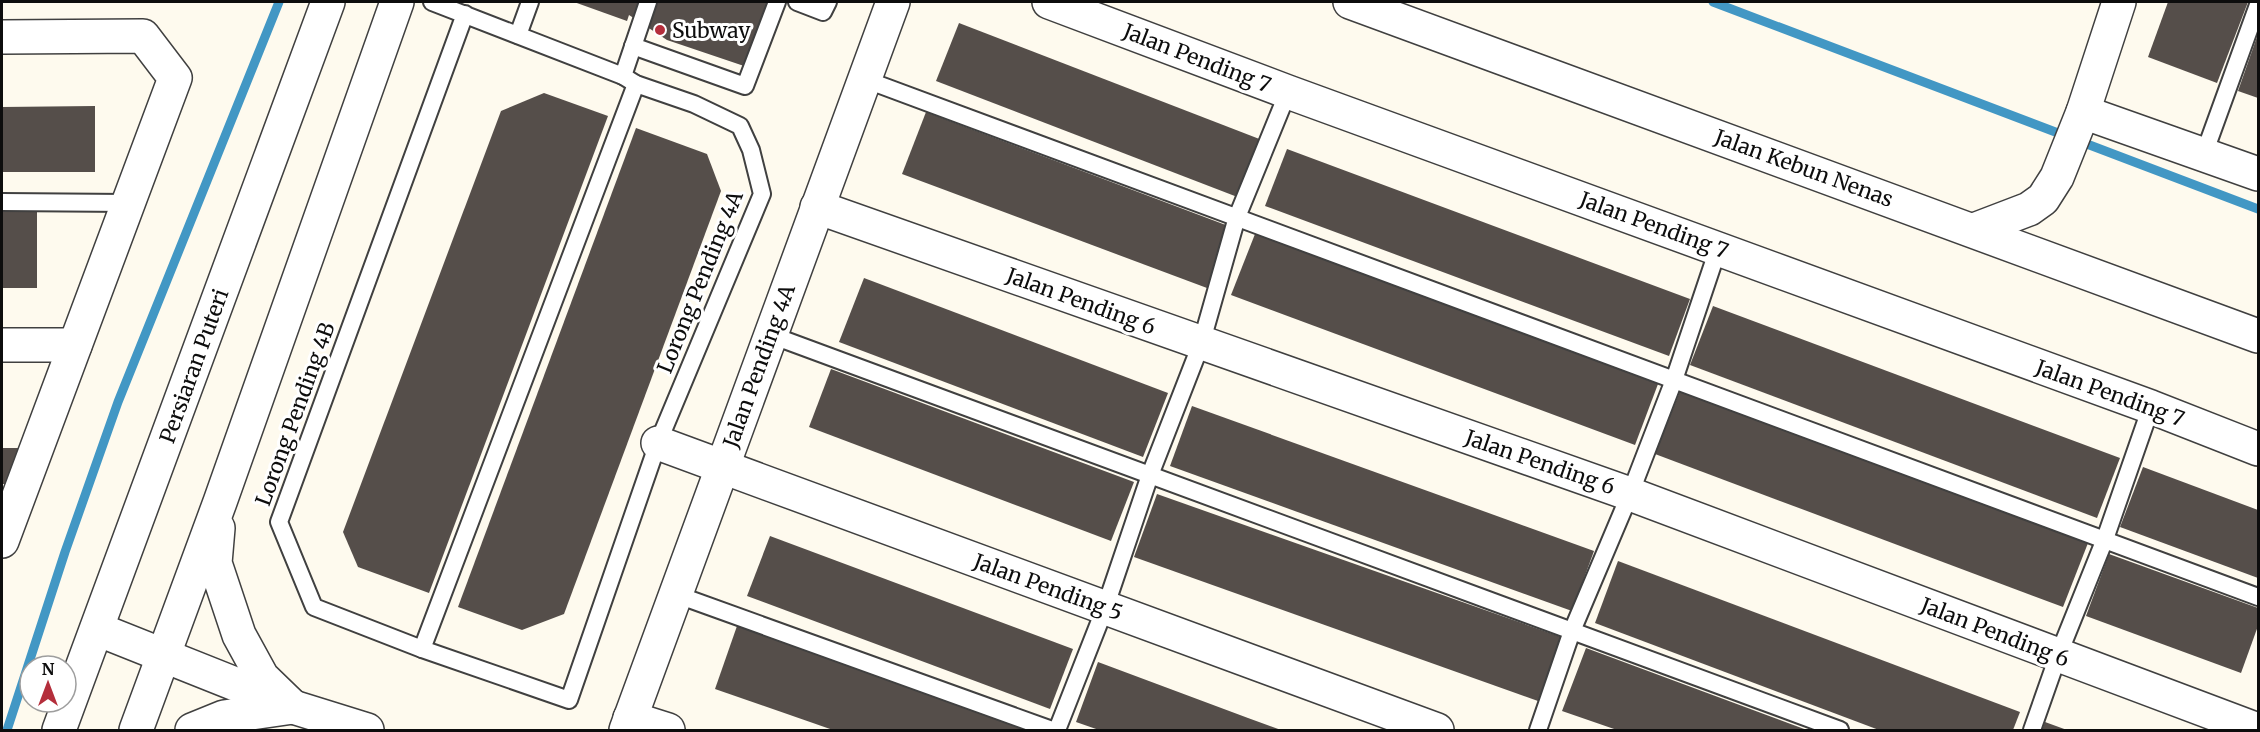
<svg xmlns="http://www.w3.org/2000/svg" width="2260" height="732" viewBox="0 0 2260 732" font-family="Merriweather,serif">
	<rect width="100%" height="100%" fill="#fefaee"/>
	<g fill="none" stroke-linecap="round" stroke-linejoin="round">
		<g stroke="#4297c4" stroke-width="9">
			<polyline points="1713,2 2258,209"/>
			<polyline points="7,730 65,552 118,402 279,2"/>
		</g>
	</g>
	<g fill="#554e4a">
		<polygon points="574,2 768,2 744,66 667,40 629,15 627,21"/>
		<polygon points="2168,2 2248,2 2217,83 2148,57"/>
		<polygon points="959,23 1262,140 1240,198 936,81"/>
		<polygon points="2258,34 2258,98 2238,91"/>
		<polygon points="544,93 608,116 429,593 358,567 343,532 501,111"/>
		<polygon points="95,106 95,172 2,172 2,107"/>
		<polygon points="926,112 1231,227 1207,288 902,174"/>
		<polygon points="636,128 707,154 721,191 564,614 522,630 458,607"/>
		<polygon points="1287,149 1690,299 1669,356 1265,206"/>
		<rect x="2" y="212" width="35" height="76"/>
		<polygon points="1255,234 1658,384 1635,445 1231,295"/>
		<polygon points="864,278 1168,393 1143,457 839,342"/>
		<polygon points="1713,306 2120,458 2097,518 1690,365"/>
		<polygon points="831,369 1134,482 1111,541 809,427"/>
		<polygon points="1680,391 2088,543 2063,607 1655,454"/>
		<polygon points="1192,406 1594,551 1572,611 1170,466"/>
		<polygon points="2,448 29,448 16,484 2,484"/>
		<polygon points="2143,467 2258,510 2258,578 2120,527"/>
		<polygon points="1157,494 1561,637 1538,701 1134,557"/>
		<polygon points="770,536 1073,649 1050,709 747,596"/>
		<polygon points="2109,554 2258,608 2258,626 2241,673 2086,616"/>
		<polygon points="1618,561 2020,712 2013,730 1879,730 1595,623"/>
		<polygon points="737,626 1033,730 833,730 715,689"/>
		<polygon points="1586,648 1788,723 1807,730 1617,730 1562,711"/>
		<polygon points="1098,662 1248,718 1281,730 1099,730 1076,722"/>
		<polygon points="2045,722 2067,730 2042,730"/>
	</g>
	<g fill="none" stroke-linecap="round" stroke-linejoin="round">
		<defs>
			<g id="service">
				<polyline points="432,2 623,76 636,84 694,104 740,126 751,150 762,194 658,443 569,700 422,649 314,607 279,522 465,14"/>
				<polyline points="797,2 823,12 828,2"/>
				<polyline points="518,35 530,2"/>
				<polyline points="633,46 745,86 777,2"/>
				<polyline points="623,76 648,2"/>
				<polyline points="864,79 2258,597"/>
				<polyline points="2204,154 2258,5"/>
				<polyline points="2,202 128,203"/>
				<polyline points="771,335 1840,730"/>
				<polyline points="675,594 1052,730"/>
				<polyline points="422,649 636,84"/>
				<polyline points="1057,730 1105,608 1150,475 1201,344 1237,217 1288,92"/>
				<polyline points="1538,730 1572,631 1630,494 1674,380 1718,249"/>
				<polyline points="2032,730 2058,656 2105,539 2151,407"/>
			</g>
			<g id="minor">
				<polyline points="1049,2 1288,92 2151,407 2258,449"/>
				<polyline points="2,37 143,36 175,78 2,541"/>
				<polyline points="2083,112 2258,174"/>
				<polyline points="817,207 1630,494 2258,730"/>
				<polyline points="1974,230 2029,209 2043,199 2057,177 2083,112 2119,2"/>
				<polyline points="2,345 75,345"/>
				<polyline points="658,443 1437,730"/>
				<polyline points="97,629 293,707 367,730"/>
				<polyline points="630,718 668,730"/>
				<polyline points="626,730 893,2"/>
			</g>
			<g id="tertiary">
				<polyline points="1350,2 2258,336"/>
				<polyline points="218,528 215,563 239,635 262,677 293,707"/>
				<polyline points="59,730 328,2"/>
				<polyline points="136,730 220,502 397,2"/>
				<polyline points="192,730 224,717 293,707"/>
			</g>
		</defs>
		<use href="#service" stroke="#404040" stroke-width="20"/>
		<use href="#minor" stroke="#404040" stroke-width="36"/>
		<use href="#tertiary" stroke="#404040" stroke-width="36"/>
		<use href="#service" stroke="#fff" stroke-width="16"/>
		<use href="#minor" stroke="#fff" stroke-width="33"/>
		<use href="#tertiary" stroke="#fff" stroke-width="33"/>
	</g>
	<circle fill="#b42e3b" stroke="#fff" stroke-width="2" cx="660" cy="30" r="6"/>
	<g text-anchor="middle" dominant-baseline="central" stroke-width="6" stroke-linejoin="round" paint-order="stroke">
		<g font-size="21" fill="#0d0d0d" stroke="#fff" text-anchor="start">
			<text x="672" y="30">Subway</text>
		</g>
		<g font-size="21" fill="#0d0d0d" stroke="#fff">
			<text transform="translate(1197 58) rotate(21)">Jalan Pending 7</text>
			<text transform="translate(1804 168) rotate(20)">Jalan Kebun Nenas</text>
			<text transform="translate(1654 225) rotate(20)">Jalan Pending 7</text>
			<text transform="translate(700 282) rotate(-68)">Lorong Pending 4A</text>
			<text transform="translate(1081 301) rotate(20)">Jalan Pending 6</text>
			<text transform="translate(194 366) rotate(-70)">Persiaran Puteri</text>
			<text transform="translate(759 366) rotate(-70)">Jalan Pending 4A</text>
			<text transform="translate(2110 393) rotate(20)">Jalan Pending 7</text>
			<text transform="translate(295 414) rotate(-70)">Lorong Pending 4B</text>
			<text transform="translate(1540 462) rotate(19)">Jalan Pending 6</text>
			<text transform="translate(1048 587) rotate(20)">Jalan Pending 5</text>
			<text transform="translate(1995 632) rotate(21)">Jalan Pending 6</text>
		</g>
	</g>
	<rect width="2260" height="732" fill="none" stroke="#0d0d0d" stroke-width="6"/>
	<g transform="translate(48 684)"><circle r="28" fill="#ffffff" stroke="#9e9e9e" stroke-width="1.5"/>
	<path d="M0-4.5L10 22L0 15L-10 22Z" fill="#b42e3b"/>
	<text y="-9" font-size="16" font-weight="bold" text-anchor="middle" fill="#0d0d0d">N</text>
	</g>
</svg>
